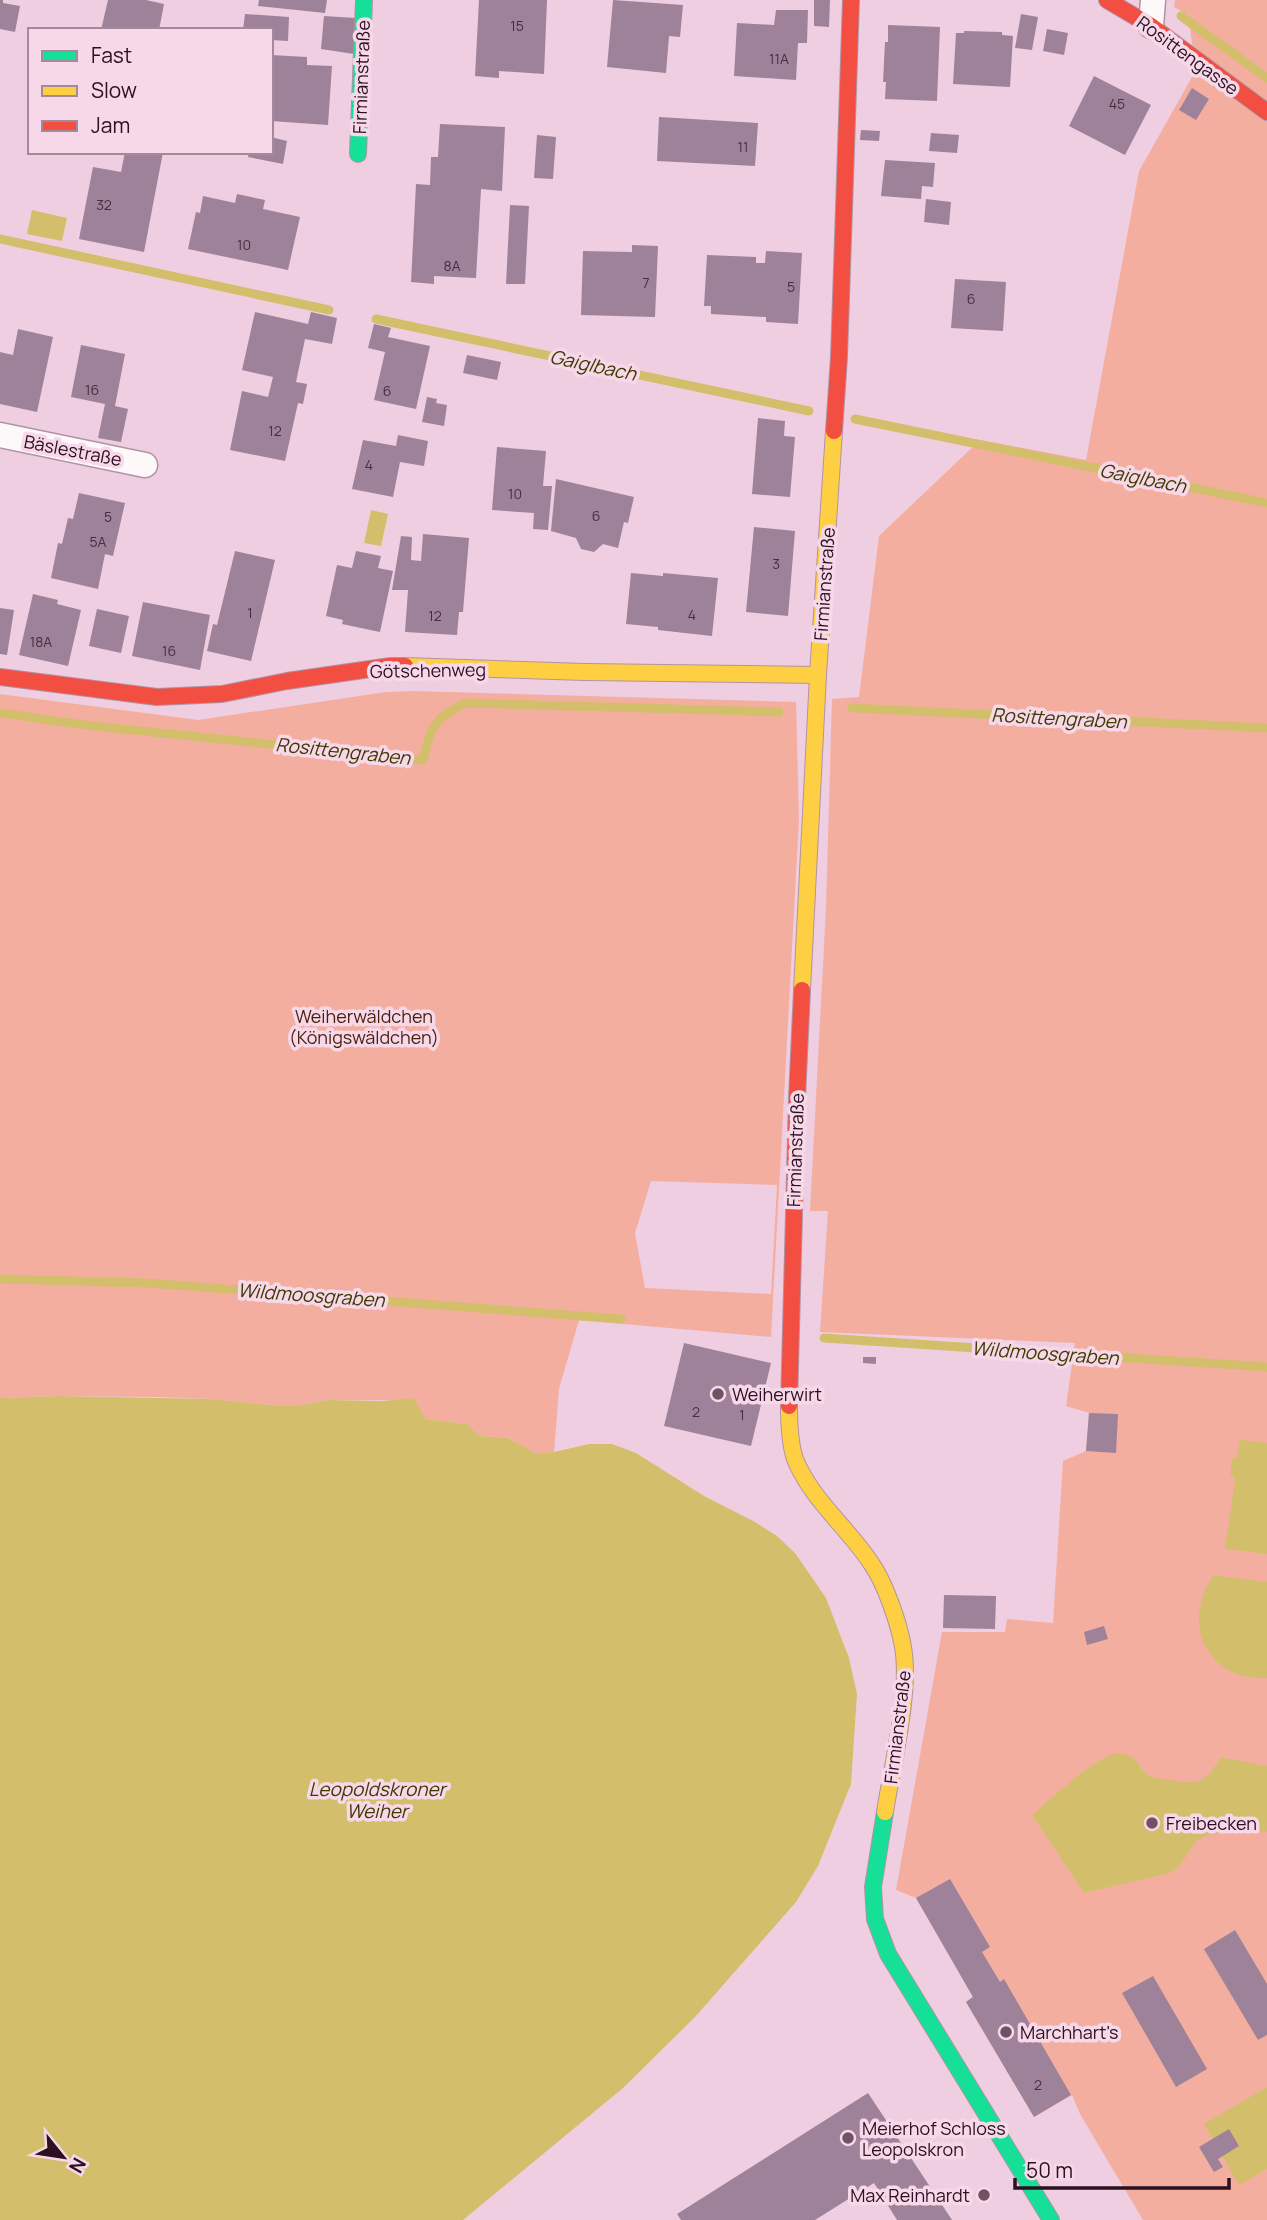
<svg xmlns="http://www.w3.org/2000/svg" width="1267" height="2220" viewBox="0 0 1267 2220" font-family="Manrope,sans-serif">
	<rect width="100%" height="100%" fill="#efcee1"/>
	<g fill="#f4aea0" fill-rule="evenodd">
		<polygon points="1175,0 1267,0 1267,2220 1143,2220 1080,2114 1072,2095 1034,2117 966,2002 973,1997 916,1898 896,1890 942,1632 1005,1632 1007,1619 1053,1623 1063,1461 1086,1451 1089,1413 1066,1406 1075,1343 820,1332 828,1211 810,1211 826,908 832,699 859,697 879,536 980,440 1086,460 1139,171 1196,70 1188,15 1174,7"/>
		<path d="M412 691 796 702 799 819 771 1337 579 1320 559 1389 554 1452 535 1454 508 1438 480 1436 467 1424 426 1419 396 1400H328L297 1406H280L211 1399 159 1397 59 1396 0 1398V694L198 720 386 692ZM651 1181 777 1185 771 1294 645 1288 635 1233Z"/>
	</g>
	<g fill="#d3bf6b">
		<polygon points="32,210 67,218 62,241 27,234"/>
		<polygon points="371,510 388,514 381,546 364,543"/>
		<polygon points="59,1396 211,1399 280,1406 297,1406 328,1400 382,1401 413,1398 426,1419 467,1424 480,1436 508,1438 535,1453 554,1452 589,1444 612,1444 636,1453 704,1496 755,1522 777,1536 795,1553 826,1598 849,1658 857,1694 851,1784 818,1866 796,1902 695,2017 623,2088 463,2220 0,2220 0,1398"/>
		<polygon points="1240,1440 1267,1443 1267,1554 1225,1549 1235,1480 1230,1473 1232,1458 1237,1458"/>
		<path d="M1214 1575 1267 1582V1678C1208 1682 1179 1623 1214 1575Z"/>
		<path d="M1118 1753C1141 1756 1135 1765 1148 1775 1154 1779 1163 1779 1170 1780 1198 1785 1207 1783 1220 1757L1267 1766V1832C1248 1832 1208 1828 1195 1843 1186 1854 1183 1866 1170 1873L1084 1893 1032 1815C1054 1797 1092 1758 1118 1753Z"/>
		<polygon points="1267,2087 1267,2169 1239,2185 1204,2124"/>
	</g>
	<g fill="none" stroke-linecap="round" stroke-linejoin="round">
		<g stroke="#d3bf6b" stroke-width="9">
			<polyline points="1181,16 1267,78"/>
			<polyline points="0,239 329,310"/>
			<polyline points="376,319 809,411"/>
			<polyline points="855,419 1267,503"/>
			<polyline points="852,708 1267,728"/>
			<path d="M0 713 84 725 423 760C432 725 433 719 466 703L779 712"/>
			<polyline points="0,1279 147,1283 621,1319"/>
			<polyline points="824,1338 1267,1367"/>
		</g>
	</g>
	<g fill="#9e829a">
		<polygon points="0,0 3,0 3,3 20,6 15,32 0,29"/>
		<polygon points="108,0 146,0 164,4 159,30 101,30"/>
		<polygon points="259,0 327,0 325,13 258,6"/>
		<polygon points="479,0 547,0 544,74 499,71 499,78 475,76"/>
		<polygon points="613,0 683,5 680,37 669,36 666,73 607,67"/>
		<polygon points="814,0 830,0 829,27 814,26"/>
		<polygon points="776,10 808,10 807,43 798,43 796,80 734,76 737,23 774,25"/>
		<polygon points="245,14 289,17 288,41 271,40 271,30 243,30"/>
		<polygon points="1021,14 1038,17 1032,50 1015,48"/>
		<polygon points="324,16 356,18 354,54 321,49"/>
		<polygon points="888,25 940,27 937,101 885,99 886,82 883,82 885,42 888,42"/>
		<polygon points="1047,29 1068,33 1064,55 1043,51"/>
		<polygon points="964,31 1002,32 1002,35 1013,36 1010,87 953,84 956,33 964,33"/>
		<polygon points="271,55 307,57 307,65 332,66 328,125 271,121"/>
		<polygon points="1094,76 1151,105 1125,155 1069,126"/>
		<polygon points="1192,88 1209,99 1196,120 1179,110"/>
		<polygon points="659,117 758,123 755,166 657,161"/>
		<polygon points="440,124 505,127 502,191 481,189 476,278 434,276 434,284 411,282 416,184 430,185 431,157 438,157"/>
		<polygon points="861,130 880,131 879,141 860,140"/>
		<polygon points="931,133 959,135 957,153 929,151"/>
		<polygon points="537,135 556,137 553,179 534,178"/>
		<polygon points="271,137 287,141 283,164 248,157 249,152 271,152"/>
		<polygon points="125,152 163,152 144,252 79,239 93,167 121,172"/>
		<polygon points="885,160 935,163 933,187 922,186 921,199 881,196"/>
		<polygon points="237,194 265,200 263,209 300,217 288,270 188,249 196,212 200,213 203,196 235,203"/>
		<polygon points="926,199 951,202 949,225 924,222"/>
		<polygon points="510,205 529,206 525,284 506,284"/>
		<polygon points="632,245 658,246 655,317 581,315 583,251 632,252"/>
		<polygon points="766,251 802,253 798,324 766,322 766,317 711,314 711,306 704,306 707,255 756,257 756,263 765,263"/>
		<polygon points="955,279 1006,282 1003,331 951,328"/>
		<polygon points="255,312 308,324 311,312 337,318 332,344 305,339 296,382 307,384 303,404 298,403 285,461 230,450 242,391 268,397 273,377 242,370"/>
		<polygon points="374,324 391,328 388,337 430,346 416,409 374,400 385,352 368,348"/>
		<polygon points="18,329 53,337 37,412 0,404 0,352 13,355"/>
		<polygon points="81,345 125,354 115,406 128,409 121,442 98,438 105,404 71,397"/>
		<polygon points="467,355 501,362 497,380 463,373"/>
		<polygon points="427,397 437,399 436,403 447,405 444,426 422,422"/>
		<polygon points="758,418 785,421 784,436 795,437 790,497 752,494"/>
		<polygon points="398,435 428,441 424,466 400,462 393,497 352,489 363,440 396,446"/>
		<polygon points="497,447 546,451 543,486 552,486 548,530 533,529 534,513 492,510"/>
		<polygon points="556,479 634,497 628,523 624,522 618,548 603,544 594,552 581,549 576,538 551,531"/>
		<polygon points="79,493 125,503 113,556 105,554 98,589 51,578 58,543 62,544 68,518 73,519"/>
		<polygon points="754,527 795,531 788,616 746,612"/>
		<polygon points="423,534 469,538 463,612 459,612 457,635 405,632 408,590 392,590 401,536 412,537 411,560 421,561"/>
		<polygon points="235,551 275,560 251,661 207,651 213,624 217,625"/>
		<polygon points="356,551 381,556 378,568 393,571 380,632 342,624 343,620 326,616 337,565 352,568"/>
		<polygon points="631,573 663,576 663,573 718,578 712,636 658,630 658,627 626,624"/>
		<polygon points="33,594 58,600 57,604 81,610 68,666 19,655"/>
		<polygon points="143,602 210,615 200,670 132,656"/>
		<polygon points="0,608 14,610 7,655 0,654"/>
		<polygon points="97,609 129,616 121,653 89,646"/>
		<polygon points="684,1343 771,1363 751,1446 664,1426"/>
		<polygon points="863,1357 876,1357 876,1364 863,1363"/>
		<polygon points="1089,1413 1118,1414 1116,1453 1086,1451"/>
		<polygon points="944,1595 996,1596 995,1629 943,1628"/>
		<polygon points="1104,1626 1108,1639 1087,1645 1084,1632"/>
		<polygon points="950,1879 990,1947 982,1952 1000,1982 1004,1979 1071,2095 1034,2117 966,2002 973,1997 916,1898"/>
		<polygon points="1235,1930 1267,1984 1267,2035 1258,2040 1204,1949"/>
		<polygon points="1153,1976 1207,2069 1176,2087 1122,1993"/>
		<polygon points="868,2093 952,2220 897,2220 874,2183 815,2220 681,2220 677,2214"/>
		<polygon points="1229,2129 1239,2146 1218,2159 1223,2167 1214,2172 1199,2147"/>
	</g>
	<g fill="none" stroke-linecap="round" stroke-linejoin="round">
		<defs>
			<g id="street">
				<polyline points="1151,26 1153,0"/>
				<polyline points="0,435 145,465"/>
			</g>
			<g id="fast">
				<polyline points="358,154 364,0"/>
				<polyline points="885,1812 873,1887 875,1919 888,1954 1051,2220"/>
			</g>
			<g id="slow">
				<polyline points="405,666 585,672 818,675"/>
				<polyline points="802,990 818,675 834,431"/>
				<path d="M789 1406C789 1422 790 1444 795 1459 811 1499 848 1528 871 1563 885 1583 899 1623 903 1647 911 1692 892 1766 885 1812"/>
			</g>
			<g id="jam">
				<polyline points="1107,0 1151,26 1267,112"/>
				<polyline points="834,431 839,357 851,0"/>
				<polyline points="0,677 157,697 222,694 287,681 391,666 405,666"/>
				<polyline points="789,1406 797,1098 802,990"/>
			</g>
		</defs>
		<use href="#street" stroke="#b094a4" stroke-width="27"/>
		<use href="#fast" stroke="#b094a4" stroke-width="18"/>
		<use href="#slow" stroke="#b094a4" stroke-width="18"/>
		<use href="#jam" stroke="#b094a4" stroke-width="18"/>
		<use href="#street" stroke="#fdf8fa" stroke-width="24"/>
		<use href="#fast" stroke="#16e098" stroke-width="16"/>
		<use href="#slow" stroke="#ffcf43" stroke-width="16"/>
		<use href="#jam" stroke="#f24e42" stroke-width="16"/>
	</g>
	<g fill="#705264" stroke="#f7d8e9" stroke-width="2.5">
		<circle cx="718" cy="1394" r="7"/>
		<circle cx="1152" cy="1823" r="7"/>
		<circle cx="1006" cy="2032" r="7"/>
		<circle cx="848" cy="2138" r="7"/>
		<circle cx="984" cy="2195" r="7"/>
	</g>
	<g text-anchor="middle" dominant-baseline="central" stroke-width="7" stroke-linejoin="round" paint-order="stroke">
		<g font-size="14" fill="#482c3f">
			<text x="517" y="25">15</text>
			<text x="779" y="58">11A</text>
			<text x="1117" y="103">45</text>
			<text x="743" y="146">11</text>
			<text x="104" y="204">32</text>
			<text x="244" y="244">10</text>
			<text x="452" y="265">8A</text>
			<text x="646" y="282">7</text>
			<text x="791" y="286">5</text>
			<text x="971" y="298">6</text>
			<text x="92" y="389">16</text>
			<text x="387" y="390">6</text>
			<text x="275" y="430">12</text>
			<text x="369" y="464">4</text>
			<text x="515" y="493">10</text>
			<text x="596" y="515">6</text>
			<text x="108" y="516">5</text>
			<text x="98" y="541">5A</text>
			<text x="776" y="563">3</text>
			<text x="250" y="612">1</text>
			<text x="692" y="614">4</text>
			<text x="435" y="615">12</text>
			<text x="41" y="641">18A</text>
			<text x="169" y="650">16</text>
			<text x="696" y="1411">2</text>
			<text x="742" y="1414">1</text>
			<text x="1038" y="2084">2</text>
		</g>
		<g font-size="18" fill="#2b1021" stroke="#f7d8e9">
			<text transform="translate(1188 55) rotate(36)">Rosittengasse</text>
			<text transform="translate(361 77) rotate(-88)">Firmianstraße</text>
			<text transform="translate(73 450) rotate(11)">Bäslestraße</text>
			<text transform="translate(824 584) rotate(-86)">Firmianstraße</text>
			<text transform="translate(428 670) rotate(-1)">Götschenweg</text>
			<text transform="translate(795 1150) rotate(-88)">Firmianstraße</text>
			<text transform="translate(897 1727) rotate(-83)">Firmianstraße</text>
		</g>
		<g font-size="18" fill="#481e0c" stroke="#f7d8e9">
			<text x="364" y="1016">Weiherwäldchen<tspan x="364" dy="21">(Königswäldchen)</tspan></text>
		</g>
		<g font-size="18" fill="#2b1021" stroke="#f7d8e9" text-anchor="start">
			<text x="732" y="1394">Weiherwirt</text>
			<text x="1166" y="1823">Freibecken</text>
			<text x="1020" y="2032">Marchhart's</text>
			<text x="862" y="2128">Meierhof Schloss<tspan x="862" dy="21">Leopolskron</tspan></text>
			<text x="970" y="2195" text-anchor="end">Max Reinhardt</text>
		</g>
		<g font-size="19" font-style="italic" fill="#3f3902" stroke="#f7d8e9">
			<text transform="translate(593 365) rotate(12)">Gaiglbach</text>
			<text transform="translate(1143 478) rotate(11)">Gaiglbach</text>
			<text transform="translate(1059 718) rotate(3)">Rosittengraben</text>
			<text transform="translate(343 751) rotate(6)">Rosittengraben</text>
			<text transform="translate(311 1295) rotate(4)">Wildmoosgraben</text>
			<text transform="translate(1045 1353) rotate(4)">Wildmoosgraben</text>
			<text x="377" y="1789">Leopoldskroner<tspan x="377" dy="22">Weiher</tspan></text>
		</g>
	</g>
	<rect x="28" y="28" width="245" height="126" fill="#f7d8e9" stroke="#a58899" stroke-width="2"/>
	<rect x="42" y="51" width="35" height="10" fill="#16e098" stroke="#a58899" stroke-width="2"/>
	<text x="91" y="63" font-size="21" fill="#2b1021">Fast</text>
	<rect x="42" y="86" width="35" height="10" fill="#ffcf43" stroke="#a58899" stroke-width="2"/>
	<text x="91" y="98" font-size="21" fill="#2b1021">Slow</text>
	<rect x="42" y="121" width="35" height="10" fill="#f24e42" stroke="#a58899" stroke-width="2"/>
	<text x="91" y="133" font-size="21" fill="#2b1021">Jam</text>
	<g transform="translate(63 2157) rotate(120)" stroke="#f7d8e9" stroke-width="5" paint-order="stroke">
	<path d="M0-5L12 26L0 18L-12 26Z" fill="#2b1021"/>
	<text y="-10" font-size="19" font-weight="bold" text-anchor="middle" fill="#2b1021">N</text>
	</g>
	<path d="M1015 2178v10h214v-10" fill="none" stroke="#2b1021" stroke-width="3.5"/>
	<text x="1026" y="2178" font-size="21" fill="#2b1021" stroke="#f7d8e9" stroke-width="5" paint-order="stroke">50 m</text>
</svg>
